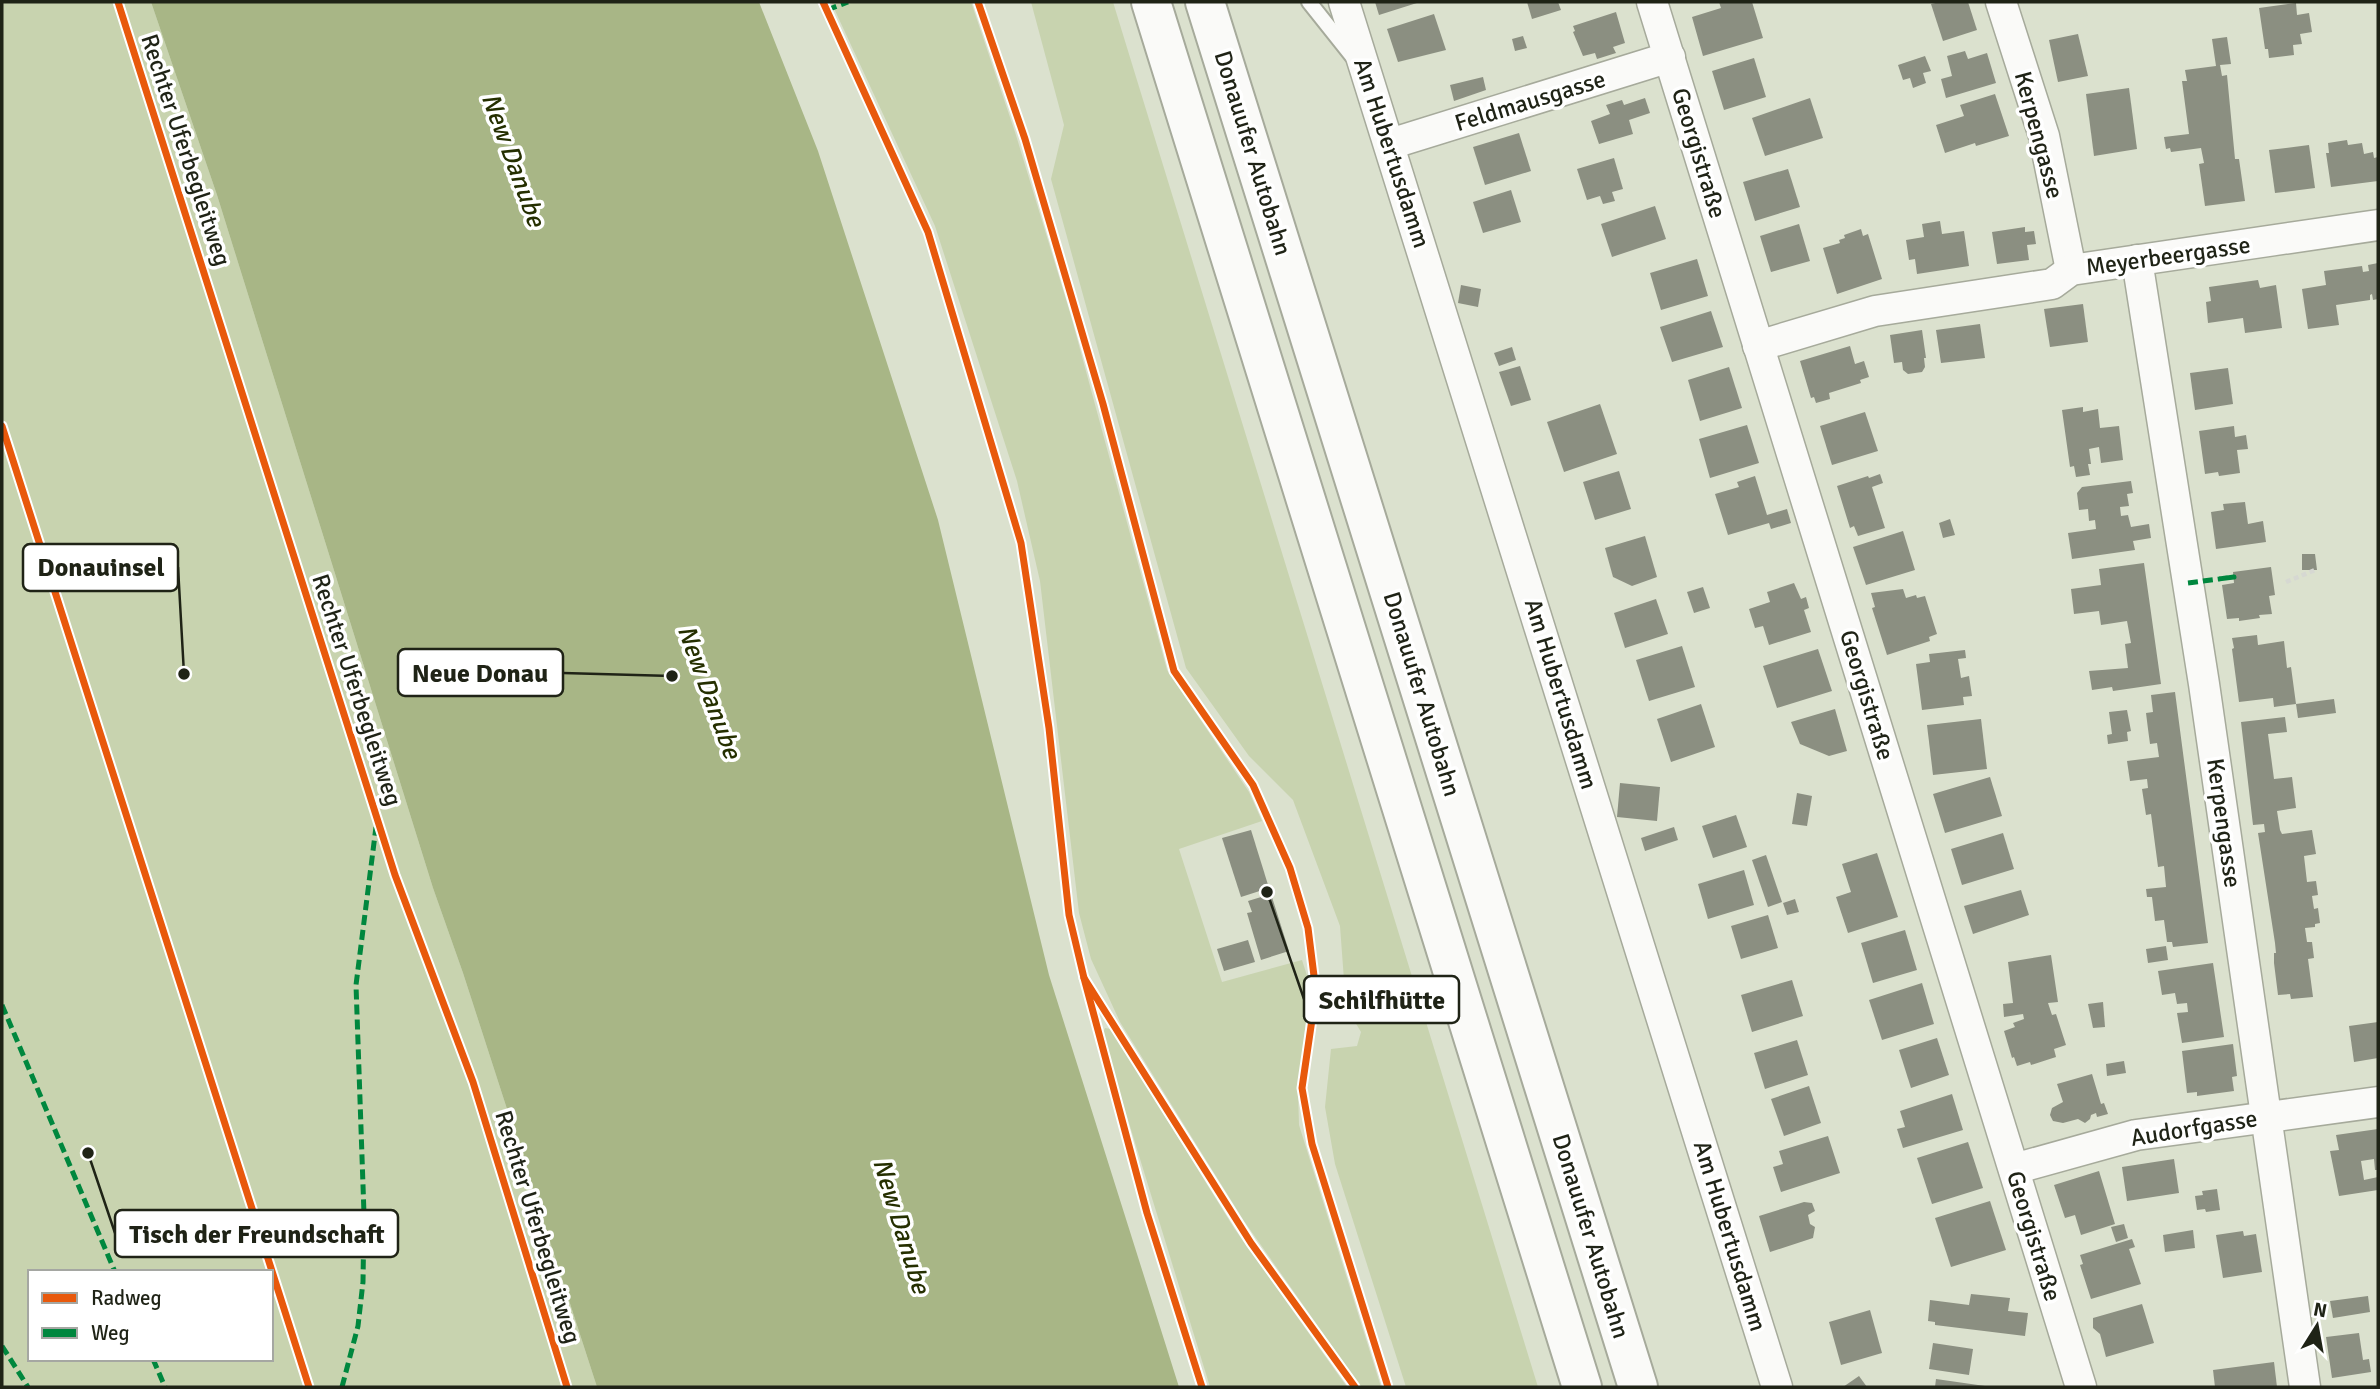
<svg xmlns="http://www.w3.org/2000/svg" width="2380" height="1389" viewBox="0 0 2380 1389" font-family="Signika,sans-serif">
	<rect width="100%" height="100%" fill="#dbe1ce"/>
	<g fill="#c8d3af" fill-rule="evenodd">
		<path d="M2 2H151L217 195 433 888 463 973 597 1387H2ZM30 1272H271V1359H30Z"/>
		<polygon points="831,2 971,2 1015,132 1071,316 1167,670 1249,792 1262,821 1179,849 1222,982 1302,960 1310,985 1298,1092 1299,1125 1381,1387 1361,1387 1244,1221 1120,1022 1091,959 1079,913 1040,581 1017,481 935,226"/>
		<polygon points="1031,2 1113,2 1538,1387 1406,1387 1335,1164 1325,1107 1331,1049 1357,1046 1361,1032 1346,1007 1340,926 1293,800 1249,756 1186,668 1051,179 1064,125"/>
		<polygon points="1105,1028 1111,1029 1234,1228 1347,1387 1210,1387 1102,1035"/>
	</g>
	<polygon fill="#a8b686" points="151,2 759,2 818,151 938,520 1049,975 1179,1387 597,1387 463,973 433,888 217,195"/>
	<g fill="#8b8f81">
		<polygon points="1375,2 1420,2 1379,15"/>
		<polygon points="1527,2 1558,2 1561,10 1532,19"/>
		<polygon points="1719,2 1752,2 1763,38 1703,56 1692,17 1721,8"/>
		<polygon points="1940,2 1968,2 1977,30 1943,41 1931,4"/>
		<polygon points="2296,3 2297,15 2309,13 2312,32 2300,34 2302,44 2293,45 2294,55 2269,58 2268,49 2265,49 2259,8"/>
		<polygon points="1616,12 1625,43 1613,47 1616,53 1597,59 1595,53 1583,56 1573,32 1575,31 1573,26"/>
		<polygon points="1434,14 1446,50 1398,62 1387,29"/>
		<polygon points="2078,34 2088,76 2058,82 2049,40"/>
		<polygon points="1523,36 1527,48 1515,51 1512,39"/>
		<polygon points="2227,37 2231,64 2220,65 2222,76 2227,75 2235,159 2239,159 2245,201 2205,206 2199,164 2204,163 2201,148 2171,152 2170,148 2166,149 2164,137 2189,134 2182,81 2187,81 2185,70 2216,66 2212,39"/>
		<polygon points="1965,51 1968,59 1987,53 1996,83 1946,98 1941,79 1952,76 1947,56"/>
		<polygon points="1925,56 1931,71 1923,73 1926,83 1913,88 1910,78 1903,80 1898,65"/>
		<polygon points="1754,58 1766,97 1724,110 1712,71"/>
		<polygon points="1483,77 1486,90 1454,101 1450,85"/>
		<polygon points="2129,88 2137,149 2094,156 2086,94"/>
		<polygon points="1995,94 2009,136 1976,146 1975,143 1945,153 1936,125 1964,116 1960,105"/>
		<polygon points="1645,98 1650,113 1629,120 1633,134 1599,144 1591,121 1610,114 1606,105 1622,100 1624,105"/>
		<polygon points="1810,98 1823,138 1765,156 1752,118"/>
		<polygon points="1519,133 1531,171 1485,185 1473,147"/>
		<polygon points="2347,140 2348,145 2362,143 2364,154 2373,152 2374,158 2378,157 2378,181 2331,187 2326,153 2329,153 2328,143"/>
		<polygon points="2309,145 2315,188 2275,193 2269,150"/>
		<polygon points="1614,158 1623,189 1612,192 1615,201 1603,204 1600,196 1587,200 1577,169"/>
		<polygon points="1788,169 1800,207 1755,221 1743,182"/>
		<polygon points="1511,190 1521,222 1483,233 1473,202"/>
		<polygon points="1655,206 1666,239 1612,257 1601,224"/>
		<polygon points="1940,221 1942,234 1964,231 1969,266 1917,274 1915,259 1909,260 1906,240 1924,237 1922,224"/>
		<polygon points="1799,224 1810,261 1771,272 1760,236"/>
		<polygon points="2025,227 2025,232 2034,231 2036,244 2027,245 2029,260 1997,264 1992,232"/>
		<polygon points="1861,229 1863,236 1868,234 1882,279 1837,294 1823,248 1840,243 1839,240 1845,238 1844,235"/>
		<polygon points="1697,259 1708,296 1661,310 1650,273"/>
		<polygon points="2378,263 2378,299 2373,300 2372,294 2370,295 2370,300 2336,305 2339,325 2308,329 2302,289 2326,285 2324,271 2362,266 2363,272 2369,271 2368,265"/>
		<polygon points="2258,280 2260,288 2276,285 2282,328 2245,333 2243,318 2208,323 2206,302 2211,301 2209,287"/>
		<polygon points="1461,285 1481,289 1478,307 1458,303"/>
		<polygon points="2083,304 2088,342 2050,347 2044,309"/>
		<polygon points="1711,311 1723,347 1672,362 1660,327"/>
		<polygon points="1980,324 1985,358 1941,363 1936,330"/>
		<polygon points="1922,330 1926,358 1924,358 1925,367 1922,372 1908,374 1903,370 1902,362 1894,363 1890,335"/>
		<polygon points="1850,346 1855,364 1864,361 1869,377 1860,380 1861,383 1829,393 1830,399 1816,403 1814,397 1811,398 1800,361"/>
		<polygon points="1512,347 1516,360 1499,366 1494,353"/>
		<polygon points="1520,366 1531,400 1511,406 1499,372"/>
		<polygon points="1729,367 1742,408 1700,421 1688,380"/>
		<polygon points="2228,368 2233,404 2195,410 2190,373"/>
		<polygon points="1600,404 1617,454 1564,472 1547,422"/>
		<polygon points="2083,407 2083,412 2098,409 2100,428 2119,426 2123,460 2101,463 2099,447 2089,449 2091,464 2088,464 2090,475 2076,477 2074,466 2070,467 2062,410"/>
		<polygon points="1865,412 1878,451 1832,465 1820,426"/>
		<polygon points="1747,425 1759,463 1710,478 1699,439"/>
		<polygon points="2234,426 2235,437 2246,435 2248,449 2237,450 2240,473 2219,476 2218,472 2205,474 2199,431"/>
		<polygon points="1619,471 1631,509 1595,520 1583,482"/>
		<polygon points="1880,474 1883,483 1872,487 1885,528 1858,536 1854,526 1850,528 1837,486 1868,476 1869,478"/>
		<polygon points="1755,476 1767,515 1787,509 1791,523 1771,529 1769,523 1728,535 1715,494 1739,487 1737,482"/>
		<polygon points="2131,481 2133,493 2127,494 2129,506 2120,507 2121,516 2128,515 2131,527 2149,524 2151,538 2133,541 2135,550 2072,559 2068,533 2096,529 2095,520 2089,521 2088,509 2079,510 2077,493 2082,487"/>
		<polygon points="2245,502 2248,524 2263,521 2266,542 2216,549 2211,512 2224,510 2223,504"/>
		<polygon points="1950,519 1955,535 1943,538 1939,523"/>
		<polygon points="1903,531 1915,570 1866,585 1853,547"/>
		<polygon points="1645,536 1657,577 1632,586 1613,577 1605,548"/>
		<polygon points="2302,554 2315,554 2317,570 2302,570"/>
		<polygon points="2144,563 2161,684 2113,691 2112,687 2092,690 2089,671 2128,668 2125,644 2131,643 2127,621 2101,625 2099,611 2074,614 2071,589 2101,585 2099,569"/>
		<polygon points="2271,567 2275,595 2269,596 2272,614 2259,615 2260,618 2239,621 2239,618 2227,619 2222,585 2234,583 2233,572"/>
		<polygon points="1794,583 1801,599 1806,597 1809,608 1804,610 1811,632 1769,645 1763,626 1755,628 1749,609 1770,602 1767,592"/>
		<polygon points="1703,587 1710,608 1694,613 1687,592"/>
		<polygon points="1903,589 1906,598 1916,595 1917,598 1925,596 1937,634 1929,637 1930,641 1887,655 1872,608 1875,607 1871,593"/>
		<polygon points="1656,599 1668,634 1625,648 1614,613"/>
		<polygon points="2257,635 2258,645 2284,641 2287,668 2291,667 2296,704 2274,707 2273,698 2239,702 2232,649 2234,648 2232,638"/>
		<polygon points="1682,646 1695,687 1649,701 1636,660"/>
		<polygon points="1818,649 1832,691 1777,708 1763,666"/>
		<polygon points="1965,650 1966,658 1958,659 1961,678 1969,676 1972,696 1963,697 1964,705 1922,710 1916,664 1930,662 1929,654"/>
		<polygon points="2175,692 2208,943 2173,947 2172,942 2167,942 2164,920 2155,921 2152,897 2147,897 2146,889 2166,887 2164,866 2158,867 2151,814 2146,815 2142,789 2148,788 2147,779 2130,781 2127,761 2159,757 2157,743 2150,744 2148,729 2146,713 2153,712 2151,695"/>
		<polygon points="2334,699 2336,713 2298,718 2296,704"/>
		<polygon points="1701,704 1715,747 1671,762 1657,719"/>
		<polygon points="1835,709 1847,751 1829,756 1800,744 1791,722"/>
		<polygon points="2127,710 2131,731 2127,732 2128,741 2108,744 2107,735 2112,734 2109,712"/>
		<polygon points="2285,717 2287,732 2268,734 2274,779 2292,777 2296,808 2277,811 2280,830 2282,834 2312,830 2316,854 2304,856 2307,882 2316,881 2318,895 2312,896 2314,909 2318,908 2320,923 2315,924 2315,927 2305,928 2307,942 2312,942 2314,958 2308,959 2313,997 2291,999 2290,994 2278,995 2274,963 2274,953 2276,953 2275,943 2258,833 2265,832 2264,824 2253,825 2241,722"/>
		<polygon points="1981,719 1987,769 1933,775 1927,725"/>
		<polygon points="1990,777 2002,816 1945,833 1933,794"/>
		<polygon points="1620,783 1660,787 1657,821 1617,817"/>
		<polygon points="1797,793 1812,796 1807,826 1792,824"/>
		<polygon points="1736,815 1747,847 1713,858 1702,826"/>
		<polygon points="1674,827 1678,840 1645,851 1641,838"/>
		<polygon points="1251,830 1269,888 1241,897 1222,838"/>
		<polygon points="2003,833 2014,869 1962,885 1951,849"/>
		<polygon points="1877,853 1898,917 1848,933 1836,897 1851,892 1842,864"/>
		<polygon points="1766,855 1782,902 1768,907 1752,860"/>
		<polygon points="1744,870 1754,905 1708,919 1698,884"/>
		<polygon points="2021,890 2029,915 1973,934 1964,906"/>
		<polygon points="1271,894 1289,951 1261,960 1247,913 1252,912 1248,901"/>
		<polygon points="1795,899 1799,912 1787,915 1783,903"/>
		<polygon points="1768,915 1778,948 1741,959 1731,926"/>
		<polygon points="1905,930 1917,970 1873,983 1861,943"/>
		<polygon points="1248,940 1255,962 1224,971 1217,949"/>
		<polygon points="2166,946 2168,960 2148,963 2146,949"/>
		<polygon points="2051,955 2058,1002 2048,1003 2052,1015 2056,1014 2066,1045 2054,1049 2056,1057 2031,1065 2030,1062 2017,1066 2014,1057 2012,1058 2004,1031 2015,1027 2013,1023 2024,1019 2023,1014 2004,1017 2003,1004 2013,1003 2008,962"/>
		<polygon points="2213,963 2224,1037 2182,1043 2177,1013 2188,1012 2187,1003 2177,1004 2175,993 2162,995 2158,971"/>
		<polygon points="1792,980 1803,1016 1752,1032 1741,995"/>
		<polygon points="1922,983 1934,1024 1882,1040 1869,1000"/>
		<polygon points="2103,1002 2105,1027 2093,1028 2088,1004"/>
		<polygon points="2378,1022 2378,1058 2354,1062 2349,1026"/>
		<polygon points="1937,1038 1949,1075 1911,1088 1899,1050"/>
		<polygon points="1797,1040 1808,1075 1765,1089 1754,1053"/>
		<polygon points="2233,1044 2237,1076 2232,1077 2234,1091 2197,1096 2197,1092 2187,1093 2182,1051"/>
		<polygon points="2124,1061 2126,1073 2107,1076 2106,1064"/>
		<polygon points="2092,1074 2101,1104 2104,1103 2108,1114 2097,1117 2096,1113 2091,1115 2090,1119 2085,1123 2078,1119 2063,1123 2053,1121 2050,1115 2052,1108 2063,1102 2057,1084"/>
		<polygon points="1809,1086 1821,1123 1784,1136 1771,1099"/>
		<polygon points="1952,1094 1963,1130 1903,1148 1897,1129 1905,1127 1900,1111"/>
		<polygon points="2378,1129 2378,1170 2375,1170 2374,1159 2361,1161 2364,1180 2378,1177 2378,1190 2339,1196 2330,1151 2339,1150 2336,1135"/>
		<polygon points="1828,1136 1840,1173 1781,1192 1773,1167 1783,1164 1779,1151"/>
		<polygon points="1968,1142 1983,1188 1932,1204 1917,1158"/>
		<polygon points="2174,1159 2179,1193 2127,1201 2122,1167"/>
		<polygon points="2099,1171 2115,1224 2081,1235 2075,1215 2065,1218 2054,1185"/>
		<polygon points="2217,1189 2220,1210 2206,1212 2205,1209 2197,1210 2195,1196 2203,1195 2202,1191"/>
		<polygon points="1990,1201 2006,1250 1951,1267 1935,1218"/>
		<polygon points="1804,1202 1812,1203 1815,1211 1808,1215 1810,1224 1815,1227 1813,1238 1770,1252 1759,1216"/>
		<polygon points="2124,1224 2128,1238 2116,1242 2111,1227"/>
		<polygon points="2193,1230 2195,1248 2165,1252 2163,1235"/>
		<polygon points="2243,1231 2244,1236 2256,1234 2262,1272 2223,1278 2216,1235"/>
		<polygon points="2132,1239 2135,1247 2129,1249 2141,1284 2091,1299 2080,1265 2083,1264 2080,1255"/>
		<polygon points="1971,1294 2010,1298 2008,1311 2028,1313 2025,1336 1935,1325 1935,1322 1928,1321 1930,1300 1969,1305"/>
		<polygon points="2368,1296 2370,1312 2333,1318 2330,1301"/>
		<polygon points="2142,1304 2154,1343 2106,1357 2100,1334 2093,1328 2093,1318"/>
		<polygon points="1870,1310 1882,1353 1841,1365 1829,1322"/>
		<polygon points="2359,1333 2363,1360 2369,1359 2371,1372 2332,1378 2326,1337"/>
		<polygon points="1933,1343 1973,1349 1969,1375 1929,1369"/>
		<polygon points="2274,1362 2277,1387 2215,1387 2213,1370"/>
		<polygon points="1859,1376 1867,1387 1843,1387"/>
		<polygon points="1936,1379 1985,1386 1985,1387 1935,1387"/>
	</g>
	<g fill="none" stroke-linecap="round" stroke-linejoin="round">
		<defs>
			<polyline id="service" points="1309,2 1352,56"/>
			<g id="minor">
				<polyline points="1344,2 1777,1387"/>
				<polyline points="1652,2 2081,1387"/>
				<polyline points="2001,2 2044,136 2071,270"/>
				<polyline points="1390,144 1670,57"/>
				<polyline points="2137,260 2204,684 2305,1387"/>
				<polyline points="1758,346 1875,311 2052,284 2071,270 2378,225"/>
				<polyline points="2014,1169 2136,1135 2378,1102"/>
			</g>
			<g id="motorway">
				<polyline points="1151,2 1582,1387"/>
				<polyline points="1205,2 1638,1387"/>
			</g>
		</defs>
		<use href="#service" stroke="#a6aa9b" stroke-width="18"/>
		<use href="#minor" stroke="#a6aa9b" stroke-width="33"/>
		<use href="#motorway" stroke="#a6aa9b" stroke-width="42"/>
		<polyline stroke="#d6d8d2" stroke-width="4.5" stroke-dasharray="5 3.5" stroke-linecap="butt" points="2286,582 2315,570"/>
		<use href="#service" stroke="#fafaf8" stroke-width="14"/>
		<use href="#minor" stroke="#fafaf8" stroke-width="30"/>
		<use href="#motorway" stroke="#fafaf8" stroke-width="38"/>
		<g stroke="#00873e" stroke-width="5" stroke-dasharray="10 5" stroke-linecap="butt">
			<polyline points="827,10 848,2"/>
			<polyline points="2188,583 2234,577 2219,579"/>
			<polyline points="2,1005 115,1272"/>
			<polyline points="2,1346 28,1387"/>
			<polyline points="153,1359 165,1387"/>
			<polyline points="342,1387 358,1326 363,1282 364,1214 356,985 376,827"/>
		</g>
		<defs>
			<g id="cycleway">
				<polyline points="118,2 395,875 473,1082 567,1387"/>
				<polyline points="823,2 928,232 1021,543 1049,728 1069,915 1084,978"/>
				<polyline points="978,2 1025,139 1103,404 1174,671 1253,785 1290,868 1308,928 1316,992 1302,1088 1312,1144 1388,1387"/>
				<polyline points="2,426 309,1387"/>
				<polyline points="1202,1387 1147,1213 1084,978 1251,1243 1355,1387"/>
			</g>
		</defs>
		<use href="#cycleway" stroke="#fff" stroke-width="11"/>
		<use href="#cycleway" stroke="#e8590c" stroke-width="7"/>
	</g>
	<g text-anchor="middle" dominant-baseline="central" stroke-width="7" stroke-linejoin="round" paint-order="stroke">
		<g font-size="24" fill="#1f2316" stroke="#fff">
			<text transform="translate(1530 101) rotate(-17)">Feldmausgasse</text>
			<text transform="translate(2039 135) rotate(75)">Kerpengasse</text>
			<text transform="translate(186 150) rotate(72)">Rechter Uferbegleitweg</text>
			<text transform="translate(1253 153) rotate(73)">Donauufer Autobahn</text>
			<text transform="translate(1392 153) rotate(72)">Am Hubertusdamm</text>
			<text transform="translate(1699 153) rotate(73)">Georgistraße</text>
			<text transform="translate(2168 256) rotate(-8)">Meyerbeergasse</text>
			<text transform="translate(357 690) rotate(72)">Rechter Uferbegleitweg</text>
			<text transform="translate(1422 694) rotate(73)">Donauufer Autobahn</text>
			<text transform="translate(1561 694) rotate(73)">Am Hubertusdamm</text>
			<text transform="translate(1867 695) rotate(73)">Georgistraße</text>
			<text transform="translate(2224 823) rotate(82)">Kerpengasse</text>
			<text transform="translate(2194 1128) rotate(-9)">Audorfgasse</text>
			<text transform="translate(538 1227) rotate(73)">Rechter Uferbegleitweg</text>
			<text transform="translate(1591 1236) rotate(73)">Donauufer Autobahn</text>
			<text transform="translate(1730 1236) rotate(73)">Am Hubertusdamm</text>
			<text transform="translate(2034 1236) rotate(73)">Georgistraße</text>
		</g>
		<g font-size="26" font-style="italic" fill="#252f00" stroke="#fff">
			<text transform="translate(513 160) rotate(70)">New Danube</text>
			<text transform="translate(709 692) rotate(70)">New Danube</text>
			<text transform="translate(901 1226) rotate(73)">New Danube</text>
		</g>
	</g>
	<path fill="none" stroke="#1f2316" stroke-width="2.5" d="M184 674L178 567M672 676L563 673M1267 892L1304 999M88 1153L115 1233"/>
	<g fill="#1f2316" stroke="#fff" stroke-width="2.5">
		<circle cx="184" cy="674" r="7"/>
		<circle cx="672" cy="676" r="7"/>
		<circle cx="1267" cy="892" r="7"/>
		<circle cx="88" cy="1153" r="7"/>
	</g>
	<g fill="#fff" stroke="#1f2316" stroke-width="2.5">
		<rect x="23" y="544" width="155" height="47" rx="7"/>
		<rect x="398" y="649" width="165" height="47" rx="7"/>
		<rect x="1304" y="976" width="155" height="47" rx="7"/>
		<rect x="115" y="1210" width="283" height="47" rx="7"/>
	</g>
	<g font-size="26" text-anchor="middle" font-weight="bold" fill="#1f2316">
		<text x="101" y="576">Donauinsel</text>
		<text x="480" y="682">Neue Donau</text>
		<text x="1382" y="1009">Schilfhütte</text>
		<text x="257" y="1243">Tisch der Freundschaft</text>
	</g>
	<rect width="2380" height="1389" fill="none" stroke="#1f2316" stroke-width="7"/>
	<rect x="28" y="1270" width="245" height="91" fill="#ffffff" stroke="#a5a7a2" stroke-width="2"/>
	<rect x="42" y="1293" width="35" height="10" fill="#e8590c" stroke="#a5a7a2" stroke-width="2"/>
	<text x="91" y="1305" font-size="21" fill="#1f2316">Radweg</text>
	<rect x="42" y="1328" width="35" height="10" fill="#00873e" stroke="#a5a7a2" stroke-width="2"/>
	<text x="91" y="1340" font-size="21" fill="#1f2316">Weg</text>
	<g transform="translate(2317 1326) rotate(11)" stroke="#ffffff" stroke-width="5" paint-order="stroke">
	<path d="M0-5L12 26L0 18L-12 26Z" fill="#1f2316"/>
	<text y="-10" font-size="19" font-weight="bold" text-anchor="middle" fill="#1f2316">N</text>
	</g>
</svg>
